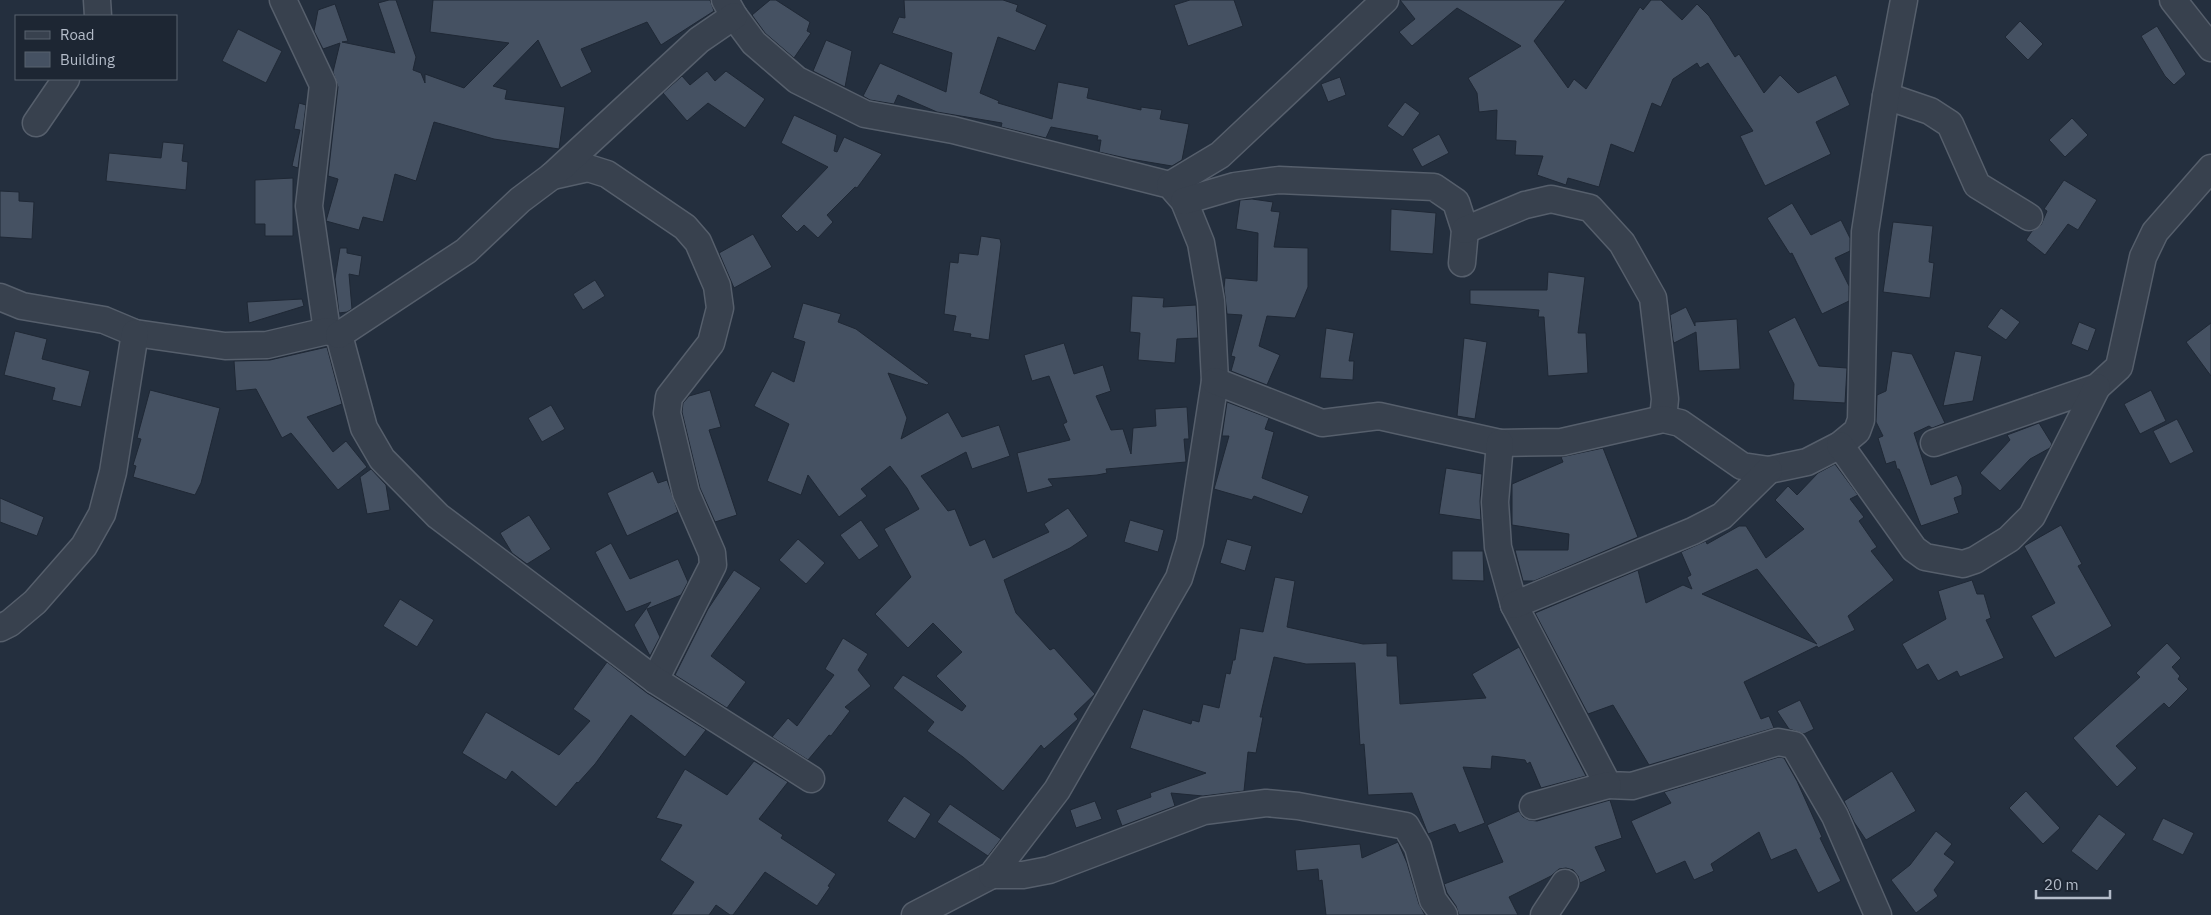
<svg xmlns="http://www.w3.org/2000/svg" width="2211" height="915" viewBox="0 0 2211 915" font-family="'IBM Plex Sans',sans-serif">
	<rect width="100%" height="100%" fill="#242f3e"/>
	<g fill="#455162" stroke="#1f2835" fill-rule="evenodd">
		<polygon points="389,0 396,0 416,57 413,70 421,73 425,83 425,74 464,88 509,43 430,32 433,0 710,0 714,11 661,45 647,22 581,49 592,72 561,88 538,40 493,86 507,90 505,99 565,107 559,149 494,139 434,122 416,181 395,174 383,222 363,217 359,230 326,221 338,179 328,176 338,87 333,72 340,43 323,49 314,31 318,10 335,4 348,41 342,42 395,53 378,3"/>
		<polygon points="770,0 776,0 810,22 807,31 811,33 794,58 765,33 752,15"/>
		<polygon points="904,0 1003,0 1018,5 1016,11 1047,25 1035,51 998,37 980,93 999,101 998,103 1052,119 1058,82 1089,88 1087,98 1141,110 1141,107 1162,110 1160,119 1189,124 1182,160 1172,166 1130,159 1099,152 1101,140 1097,140 1098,136 1051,127 1046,138 1001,127 1002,123 937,112 898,95 894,104 870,100 863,96 880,63 946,92 952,53 892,33 899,17 905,18"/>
		<polygon points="1190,0 1234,0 1243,26 1188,46 1174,5"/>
		<polygon points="1400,0 1566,0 1534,41 1568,88 1574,79 1586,89 1640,7 1643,10 1651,0 1661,0 1682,20 1697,4 1709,16 1735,57 1739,54 1764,93 1780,75 1798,93 1836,75 1850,105 1816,122 1831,154 1765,186 1740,136 1753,131 1708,63 1700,68 1697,63 1673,79 1661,107 1652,103 1634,153 1611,144 1599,187 1568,178 1566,185 1537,175 1543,156 1515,155 1516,141 1496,140 1497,110 1479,112 1477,93 1468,78 1521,46 1457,8 1412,46 1399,32 1415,19"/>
		<polygon points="2020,21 2043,44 2028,60 2005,37"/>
		<polygon points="2157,26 2186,74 2174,85 2165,76 2141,36"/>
		<polygon points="238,29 282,51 266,83 222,61"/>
		<polygon points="826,40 852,51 845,87 813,71"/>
		<polygon points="707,71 715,81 726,71 765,99 745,128 708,103 687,121 663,93 682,76 690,85"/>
		<polygon points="1340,77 1346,95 1328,102 1321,84"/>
		<polygon points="1405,102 1420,113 1403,137 1387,126"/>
		<polygon points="299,103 306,105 298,168 292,166 300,130 294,129"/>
		<polygon points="794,115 837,135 834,151 837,152 844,137 882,154 857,188 855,187 827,215 833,222 818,238 804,225 797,232 781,216 828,167 781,143"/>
		<polygon points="2072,118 2088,135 2065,157 2049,140"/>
		<polygon points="1439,134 1449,153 1422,167 1412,149"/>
		<polygon points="163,142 184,144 182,161 188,162 186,190 106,181 109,153 161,158"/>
		<polygon points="293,178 293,236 265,236 265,224 255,224 255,180"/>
		<polygon points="2064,180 2097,200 2078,230 2068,224 2045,255 2026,240 2032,231 2041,225 2047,211 2044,209"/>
		<polygon points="0,191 19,192 19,201 34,202 32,239 0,237"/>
		<polygon points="1252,199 1273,202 1271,211 1280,212 1274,247 1308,248 1308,287 1295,318 1267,316 1259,346 1280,355 1267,385 1231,371 1235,357 1231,356 1242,315 1227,314 1224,288 1225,278 1257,281 1258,233 1236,229 1240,200"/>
		<polygon points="1792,203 1811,235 1841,220 1850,238 1850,251 1835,258 1849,286 1849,301 1822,314 1792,253 1790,254 1767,218"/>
		<polygon points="1391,209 1436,213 1433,254 1390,251"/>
		<polygon points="1893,222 1933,226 1929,262 1934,263 1930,298 1883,292"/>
		<polygon points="753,234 772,267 734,288 719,253"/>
		<polygon points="981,236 1000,239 1001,244 989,340 970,337 971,334 953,331 956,316 944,314 950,262 958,263 959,253 978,255"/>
		<polygon points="340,248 347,248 347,253 362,256 359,276 349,274 352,309 347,312 339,313 335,279"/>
		<polygon points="1548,272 1585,277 1578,333 1586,333 1588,373 1548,376 1544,317 1538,317 1539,310 1470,304 1470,290 1547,290"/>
		<polygon points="595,280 605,296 583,310 573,294"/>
		<polygon points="1132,296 1164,298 1163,307 1196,305 1198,338 1177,339 1175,363 1138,360 1140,333 1130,332"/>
		<polygon points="302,299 304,306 249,323 247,302"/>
		<polygon points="803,303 841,314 838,322 856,329 929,383 927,385 888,373 907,418 901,439 948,412 962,437 999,425 1010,456 972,469 966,452 921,476 948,511 955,509 970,546 985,539 993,558 1049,532 1044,524 1068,508 1088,536 1070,548 1004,580 1016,613 1050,650 1054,648 1095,694 1074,714 1078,719 1044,749 1041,745 1003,791 963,757 927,731 934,722 893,688 903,675 962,711 966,706 936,676 962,652 933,623 908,648 875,614 911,577 884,529 919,509 907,488 890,466 861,489 867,496 839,517 808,475 801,495 767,481 789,424 754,406 772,371 794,382 805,342 793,338"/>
		<polygon points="1686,307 1695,326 1695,322 1737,319 1740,369 1699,371 1696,332 1674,343 1673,340 1670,315"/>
		<polygon points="2001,308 2020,322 2006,340 1987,327"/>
		<polygon points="1795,317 1819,366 1847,368 1845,403 1793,400 1794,384 1768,331"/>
		<polygon points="2079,322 2096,329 2088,351 2071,344"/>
		<polygon points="2211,323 2211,376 2186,342"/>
		<polygon points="1326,328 1354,333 1349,361 1354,361 1353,380 1320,378"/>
		<polygon points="15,331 47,339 42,359 90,371 81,407 52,400 55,388 4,375"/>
		<polygon points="1464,338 1487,342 1475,419 1457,416"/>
		<polygon points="1064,343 1074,374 1103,365 1111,391 1096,396 1111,430 1123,429 1131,454 1133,428 1156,426 1155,409 1187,407 1189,439 1184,439 1186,462 1106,469 1107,473 1097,475 1048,479 1053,486 1027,493 1017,453 1070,440 1063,424 1067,422 1049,376 1032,381 1024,355"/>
		<polygon points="327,347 342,404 307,417 333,452 346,441 367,467 338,490 291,433 282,438 256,389 236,391 234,361 270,360"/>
		<polygon points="1892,351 1912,354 1945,423 1932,428 1929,426 1914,433 1931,485 1957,475 1962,487 1962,495 1954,498 1959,513 1921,526 1899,469 1897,469 1895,461 1886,464 1878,438 1883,436 1876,422 1877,395 1886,391"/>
		<polygon points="1955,351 1982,356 1973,401 1943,406"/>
		<polygon points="150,390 220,408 201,483 195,495 133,477 136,466 133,465 141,439 137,438"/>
		<polygon points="710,390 721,427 709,430 737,515 715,522 700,488 682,412 683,403 689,396"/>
		<polygon points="2151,390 2166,421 2140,434 2124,404"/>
		<polygon points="1227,402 1269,418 1265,429 1274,432 1262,478 1309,496 1302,514 1254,496 1252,500 1214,489 1229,436 1222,436"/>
		<polygon points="551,405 565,429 542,442 528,418"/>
		<polygon points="2177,419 2194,452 2170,464 2153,431"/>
		<polygon points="2039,423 2052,444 2050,448 2030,459 2000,491 1980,473 2010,440 2007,435"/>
		<polygon points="1603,448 1638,537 1534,581 1523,581 1515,550 1568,550 1569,534 1512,525 1512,484 1563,462 1561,457"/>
		<path d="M1835 464 1858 495 1850 499 1864 517 1859 521 1877 547 1871 551 1894 580 1848 616 1855 630 1818 648 1817 646 1744 682 1761 719 1769 716 1774 728 1649 765 1613 705 1588 714 1535 613 1638 570 1646 603 1683 585 1692 589 1687 577 1691 575 1681 552 1706 541 1707 544 1739 526H1746L1766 558 1804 529 1775 500 1788 486 1797 495 1818 473ZM1757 569 1816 643 1817 644 1702 594Z"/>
		<polygon points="1446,468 1482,474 1480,501 1481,520 1439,514"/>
		<polygon points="371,469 386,485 390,510 367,514 360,477"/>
		<polygon points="653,471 658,483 667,480 678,512 627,536 607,493"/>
		<polygon points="0,498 44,517 37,536 0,522"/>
		<polygon points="529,515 551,549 527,564 512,553 500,533"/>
		<polygon points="861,520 879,546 859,560 840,535"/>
		<polygon points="1130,520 1164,530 1158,552 1124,542"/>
		<polygon points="2061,525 2082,564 2078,566 2112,626 2055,658 2031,616 2055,603 2024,546"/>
		<polygon points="798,539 825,563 806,584 779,560"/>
		<polygon points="1227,539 1252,546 1245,571 1220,563"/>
		<polygon points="611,543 630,579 678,559 688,582 681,595 647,609 660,637 650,656 634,625 651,602 626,612 595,552"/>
		<polygon points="1452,551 1483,551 1484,581 1452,580"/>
		<polygon points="734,570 761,588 711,656 746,682 727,708 675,675 708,609"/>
		<polygon points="1275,577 1295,581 1287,627 1363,644 1387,643 1387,656 1397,656 1400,704 1486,698 1472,674 1519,647 1586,776 1541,788 1530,762 1527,764 1525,760 1492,756 1491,769 1463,767 1485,823 1459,833 1455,824 1428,834 1412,793 1368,795 1364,744 1360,745 1355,663 1306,664 1274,657 1260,717 1263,717 1256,753 1248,752 1244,791 1203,796 1171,793 1175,806 1122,826 1116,810 1151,797 1150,793 1206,773 1130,748 1143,709 1191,724 1192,720 1199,722 1203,704 1219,708 1226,673 1230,674 1233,660 1235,660 1240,628 1263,632"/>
		<polygon points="1972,580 1977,594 1984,594 1991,618 1986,620 2004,658 1960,677 1957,671 1938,681 1928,664 1917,670 1902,644 1946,619 1938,591"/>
		<polygon points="400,599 434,620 417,647 383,626"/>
		<polygon points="843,638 868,654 858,670 871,686 845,707 850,711 831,736 829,735 808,760 772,737 788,718 797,726 834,675 825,669"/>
		<polygon points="2167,643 2181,658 2172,667 2180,676 2178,679 2188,689 2169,708 2164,703 2116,746 2137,768 2117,787 2073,738 2140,677 2136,673"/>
		<polygon points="607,662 647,693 706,730 685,757 631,715 595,764 578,783 577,782 556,807 512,771 506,780 462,753 486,712 559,755 590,721 573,709"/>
		<polygon points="1800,700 1814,729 1804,734 1789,729 1777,711"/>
		<polygon points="1779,757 1784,758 1797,781 1822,837 1820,838 1841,881 1818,893 1796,849 1771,860 1759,832 1711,864 1714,871 1694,880 1685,861 1656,874 1631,821 1671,803 1664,792"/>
		<polygon points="754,761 788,782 759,819 783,835 781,838 836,874 828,886 830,887 817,906 765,872 733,915 730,915 716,905 709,915 671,915 694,882 660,860 682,825 656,818 685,769 727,795"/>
		<polygon points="1892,771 1916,811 1866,840 1854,822 1844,801"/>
		<polygon points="2026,791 2060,828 2043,844 2009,808"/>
		<polygon points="904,796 931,814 915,839 887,821"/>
		<polygon points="1610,800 1622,838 1595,847 1606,871 1580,883 1578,876 1573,870 1566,868 1559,869 1551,876 1509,897 1518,915 1459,915 1456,906 1447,893 1444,884 1503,862 1487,825 1519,811 1523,817 1529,820 1537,821"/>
		<polygon points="1095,801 1102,819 1076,828 1070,810"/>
		<polygon points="950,804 1001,839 988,856 937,822"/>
		<polygon points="2099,814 2126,834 2097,871 2071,851"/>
		<polygon points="2163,818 2194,833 2183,855 2152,840"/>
		<polygon points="1936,831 1952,844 1944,854 1955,862 1934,890 1938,896 1916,913 1891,880 1910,865"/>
		<polygon points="1398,842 1407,863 1419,904 1425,915 1326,915 1322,880 1319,881 1318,869 1297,871 1295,850 1360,844 1362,858"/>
	</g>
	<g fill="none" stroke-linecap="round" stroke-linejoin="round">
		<defs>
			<g id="minor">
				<polyline points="97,0 98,16"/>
				<polyline points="283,0 323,85 309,206 327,331"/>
				<polyline points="725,0 734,16 754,43 797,80 865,114 953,130 1170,185 1184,201 1201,243 1211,301 1215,381 1190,542 1179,578 1057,790 992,875 915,915"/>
				<polyline points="2173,0 2211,48"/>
				<polyline points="1886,96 1930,111 1950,124 1977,185 2029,217"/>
				<polyline points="36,123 66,79"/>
				<polyline points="552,176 588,168 607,174 685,227 698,242 717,286 720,308 711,343 669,397 667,413 686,493 712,553 713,565 655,680"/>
				<polyline points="1170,185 1220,155 1385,0"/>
				<polyline points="1184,201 1235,186 1279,180 1434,187 1456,202 1465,230 1462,263"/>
				<polyline points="1465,230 1525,205 1551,199 1590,208 1622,243 1653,298 1665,399 1663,419"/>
				<polyline points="0,297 22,306 104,320 135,333 225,346 267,345 327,331 339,335 364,428 382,459 438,516 655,680 811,779"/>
				<polyline points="339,335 466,251 520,200 552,176 699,40 734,16"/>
				<polyline points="1215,381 1322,423 1379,416 1500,443 1562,442 1663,419 1680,423 1742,466 1769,470 1807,462 1840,445 1857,431 1861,420 1865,232 1886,96 1904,0"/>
				<polyline points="1500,443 1495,502 1498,547 1514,605 1608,785 1632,786 1778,742 1794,745 1835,816 1878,915"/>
				<polyline points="1934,443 2097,387 2119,367 2143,257 2155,232 2211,168"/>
				<polyline points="1840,445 1914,549 1925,557 1963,564 1975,560 2009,539 2032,516 2097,387"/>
				<polyline points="1514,605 1693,531 1722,516 1769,470"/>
				<polyline points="0,628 10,623 35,602 84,546 102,514 113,472 135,333"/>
				<polyline points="1533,806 1608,785"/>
				<polyline points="992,875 1023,875 1049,870 1204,811 1266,803 1298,806 1406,826 1418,847 1433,900 1444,915"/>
				<polyline points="1544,915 1565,883"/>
			</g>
		</defs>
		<use href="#minor" stroke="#565f6c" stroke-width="29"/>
		<use href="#minor" stroke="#38414e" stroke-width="26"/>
	</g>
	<rect x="15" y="15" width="162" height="65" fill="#1d2633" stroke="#59626f"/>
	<rect x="25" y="31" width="25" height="8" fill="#38414e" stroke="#59626f"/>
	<text x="60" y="40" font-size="15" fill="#b4bcc9">Road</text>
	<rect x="25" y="52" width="25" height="15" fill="#455162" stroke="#59626f"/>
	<text x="60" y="65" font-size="15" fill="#b4bcc9">Building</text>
	<path d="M2036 890v8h74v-8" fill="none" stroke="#b4bcc9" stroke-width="2.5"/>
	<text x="2044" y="890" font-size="15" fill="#b4bcc9" stroke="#1d2633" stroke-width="4" paint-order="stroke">20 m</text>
</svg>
